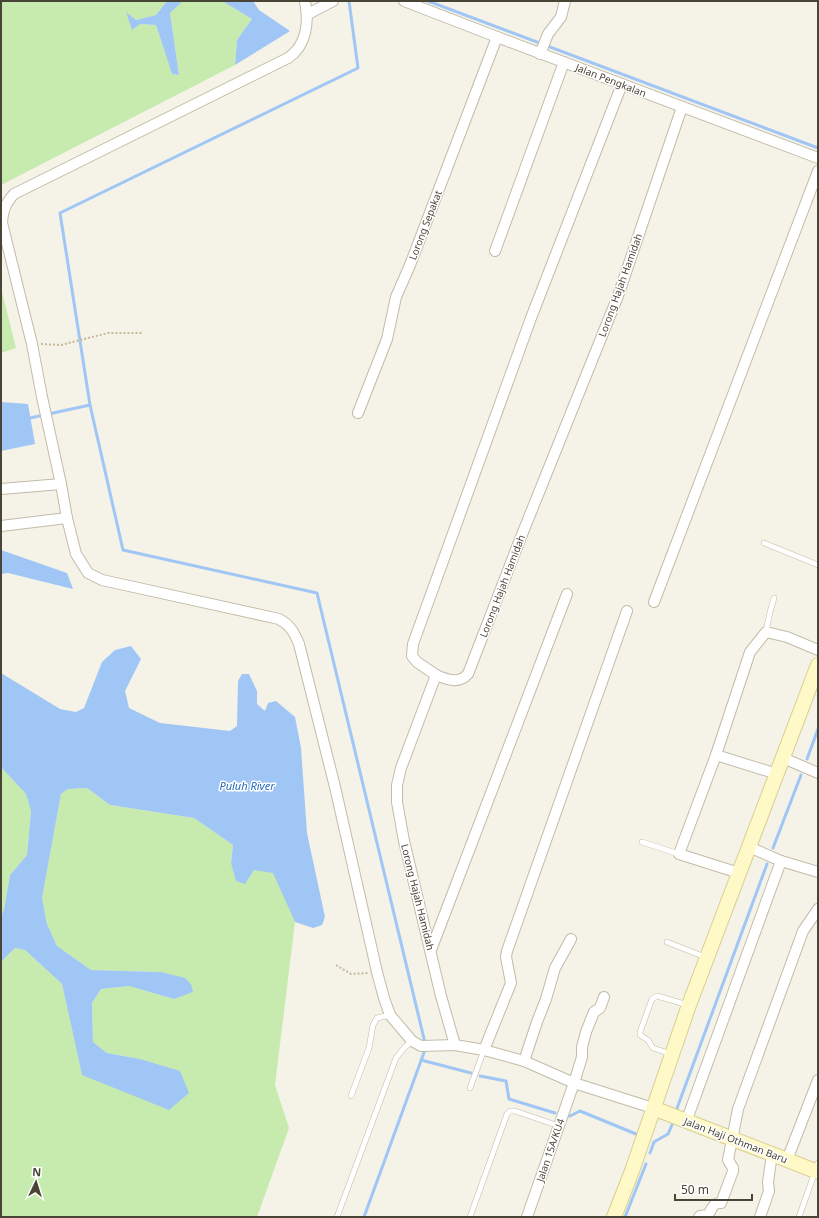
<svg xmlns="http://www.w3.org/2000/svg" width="819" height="1218" viewBox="0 0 819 1218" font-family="'Noto Sans',sans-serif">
	<rect width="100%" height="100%" fill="#f5f2e7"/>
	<g fill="#c7ebae">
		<polygon points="1,1 167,1 156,15 136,20 127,13 140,24 156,25 172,74 179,75 170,13 183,1 222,1 252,19 237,40 235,65 1,185"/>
		<polygon points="1,288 16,348 1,353"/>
		<polygon points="1,767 26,794 31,810 27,855 10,875 4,910 1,916"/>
		<polygon points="87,788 110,805 194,818 233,845 231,863 274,873 295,922 275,1085 289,1128 257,1217 1,1217 1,962 15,948 25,950 62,984 82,1075 140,1059 107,1053 93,1042 92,1003 101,989 129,986 174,999 192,992 191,984 161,972 91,970 57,946 47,924 42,898 61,794 68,789"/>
	</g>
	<g fill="#a0c6f5">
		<polygon points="167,1 183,1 170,13 179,75 172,74 156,25 140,24 132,30 126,12 136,20 156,15"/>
		<polygon points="222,1 253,1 259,10 290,31 235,65 237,40 252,19"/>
		<polygon points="1,402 28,404 35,444 1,451"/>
		<polygon points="1,550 67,573 73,589 8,573 1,574"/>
		<polygon points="131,646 141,659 125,691 129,708 160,723 230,731 237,726 238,681 242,674 249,674 257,691 257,704 265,711 268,703 276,701 295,717 301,748 307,833 325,917 322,925 313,928 295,922 273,873 254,870 245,884 236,881 231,863 233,845 194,818 110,805 87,788 68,789 61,794 42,898 47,924 57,946 91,970 161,972 185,978 191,984 193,992 174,999 129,986 101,989 92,1003 93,1042 107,1053 140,1059 180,1071 189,1093 169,1110 82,1075 62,984 25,950 15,948 1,962 1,916 4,910 10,875 27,855 31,811 26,794 1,767 1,673 60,709 76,712 84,708 102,662 115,650"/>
	</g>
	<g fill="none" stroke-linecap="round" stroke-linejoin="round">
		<g stroke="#a0c6f5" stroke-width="3">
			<polyline points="349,1 358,68 60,213 90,405 123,550 317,593 426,1047 364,1217"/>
			<polyline points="428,1 818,148"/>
			<polyline points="30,418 90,405"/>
			<polyline points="807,759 818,729"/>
			<polyline points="773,848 801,775"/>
			<polyline points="421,1060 471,1073"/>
			<polyline points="480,1076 506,1081 509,1099 555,1113"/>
			<polyline points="676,1111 767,864"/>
			<polyline points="567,1116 570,1116 580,1111 636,1134"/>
			<polyline points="650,1153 654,1142 668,1134 672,1125"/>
			<polyline points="625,1217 646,1164"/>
		</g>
		<defs>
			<g id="lane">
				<polyline points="764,543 818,565"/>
				<polyline points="766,632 770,612 774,598"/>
				<polyline points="642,842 679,854"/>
				<polyline points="667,942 705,957"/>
				<polyline points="671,1054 653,1048 648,1040 640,1035 640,1032 652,999 657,996 688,1005"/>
				<polyline points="470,1088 484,1050"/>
				<polyline points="351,1096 369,1048 373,1025 377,1018 390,1015"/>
				<polyline points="337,1217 396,1058 404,1048 412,1041"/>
				<polyline points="470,1217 507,1114 510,1111 515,1111 559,1126"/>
				<polyline points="799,1217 818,1163"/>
			</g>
			<g id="street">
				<path d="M305 1C309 22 307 45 288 58L14 194C5 204 3 210 2 223L32 344 42 397 61 484 67 518 76 554 88 573 102 580 279 619C290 625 294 632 299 644L335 787 377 972 384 998 390 1015 412 1041 421 1046 455 1045 484 1050 524 1061 574 1083 653 1108"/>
				<polyline points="404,1 497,37 818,158"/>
				<polyline points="308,14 333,1"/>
				<polyline points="540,54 548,34 561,17 565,1"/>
				<polyline points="495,251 564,62"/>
				<polyline points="358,413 387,339 396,297 410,265 497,37"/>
				<polyline points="1,489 61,484"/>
				<polyline points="1,526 67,518"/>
				<polyline points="654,602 818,171"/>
				<polyline points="436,675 417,662 412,656 413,644 531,318 622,84"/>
				<polyline points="716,755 679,854 739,873"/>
				<polyline points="783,758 818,773"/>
				<polyline points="777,774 716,755 750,652 766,632 787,637 818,650"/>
				<polyline points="749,847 781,861 818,872"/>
				<polyline points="431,950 567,594"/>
				<path d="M455 1045 441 996 404 841 397 802V785L401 768 436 675C448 680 459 684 468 674L519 542 618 296 682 107"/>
				<polyline points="484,1050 511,983 506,957 507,951 627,611"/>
				<polyline points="524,1061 537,1022 546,999 555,968 571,939"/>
				<polyline points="686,1122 781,861"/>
				<polyline points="787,1160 818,1080"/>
				<polyline points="527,1217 574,1083 582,1057 582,1047 586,1032 594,1012 600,1008 604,997"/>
				<path d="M699 1217 700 1216 708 1215C712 1209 713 1202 721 1203L733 1171V1168L728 1160 738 1109 803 931 818 909"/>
				<polyline points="760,1217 769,1191 768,1182 772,1154"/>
			</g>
			<g id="secondary">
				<polyline points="653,1108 818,1172"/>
				<polyline points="614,1217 632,1171 689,1005 818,665"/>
			</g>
		</defs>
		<use href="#lane" stroke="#c1bca9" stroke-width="6"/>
		<use href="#street" stroke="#c1bca9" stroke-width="12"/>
		<use href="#secondary" stroke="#d7cf94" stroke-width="16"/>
		<g stroke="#c3ba99" stroke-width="2" stroke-dasharray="2 2" stroke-linecap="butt">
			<polyline points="41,344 61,345 108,333 143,333"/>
			<polyline points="336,965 351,974 368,973"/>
		</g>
		<use href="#lane" stroke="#fff" stroke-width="5"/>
		<use href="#street" stroke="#fff" stroke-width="10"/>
		<use href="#secondary" stroke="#fff9c7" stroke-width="14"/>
	</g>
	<g text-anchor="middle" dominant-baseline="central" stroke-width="3" stroke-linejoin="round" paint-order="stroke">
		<g font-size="10" fill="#484436" stroke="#fff">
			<text transform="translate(611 80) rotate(21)">Jalan Pengkalan</text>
			<text transform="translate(425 225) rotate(-69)">Lorong Sepakat</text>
			<text transform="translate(620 285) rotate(-70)">Lorong Hajah Hamidah</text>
			<text transform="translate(502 586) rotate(-69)">Lorong Hajah Hamidah</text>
			<text transform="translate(418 897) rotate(76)">Lorong Hajah Hamidah</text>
			<text transform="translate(736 1140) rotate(21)">Jalan Haji Othman Baru</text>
			<text transform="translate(550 1150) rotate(-71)">Jalan 15A/KU4</text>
		</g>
		<g font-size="11" font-style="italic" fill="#2869bb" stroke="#fff">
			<text x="247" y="785">Puluh River</text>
		</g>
	</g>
	<rect width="819" height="1218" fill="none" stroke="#484436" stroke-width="4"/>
	<g transform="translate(36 1182) rotate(4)" stroke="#ffffff" stroke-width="3" paint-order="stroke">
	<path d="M0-3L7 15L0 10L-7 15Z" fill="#484436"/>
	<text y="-6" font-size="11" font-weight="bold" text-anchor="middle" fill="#484436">N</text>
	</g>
	<path d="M675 1194v6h77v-6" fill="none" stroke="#484436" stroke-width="2"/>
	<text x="681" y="1194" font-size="12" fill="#484436" stroke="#ffffff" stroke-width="3" paint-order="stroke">50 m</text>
</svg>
